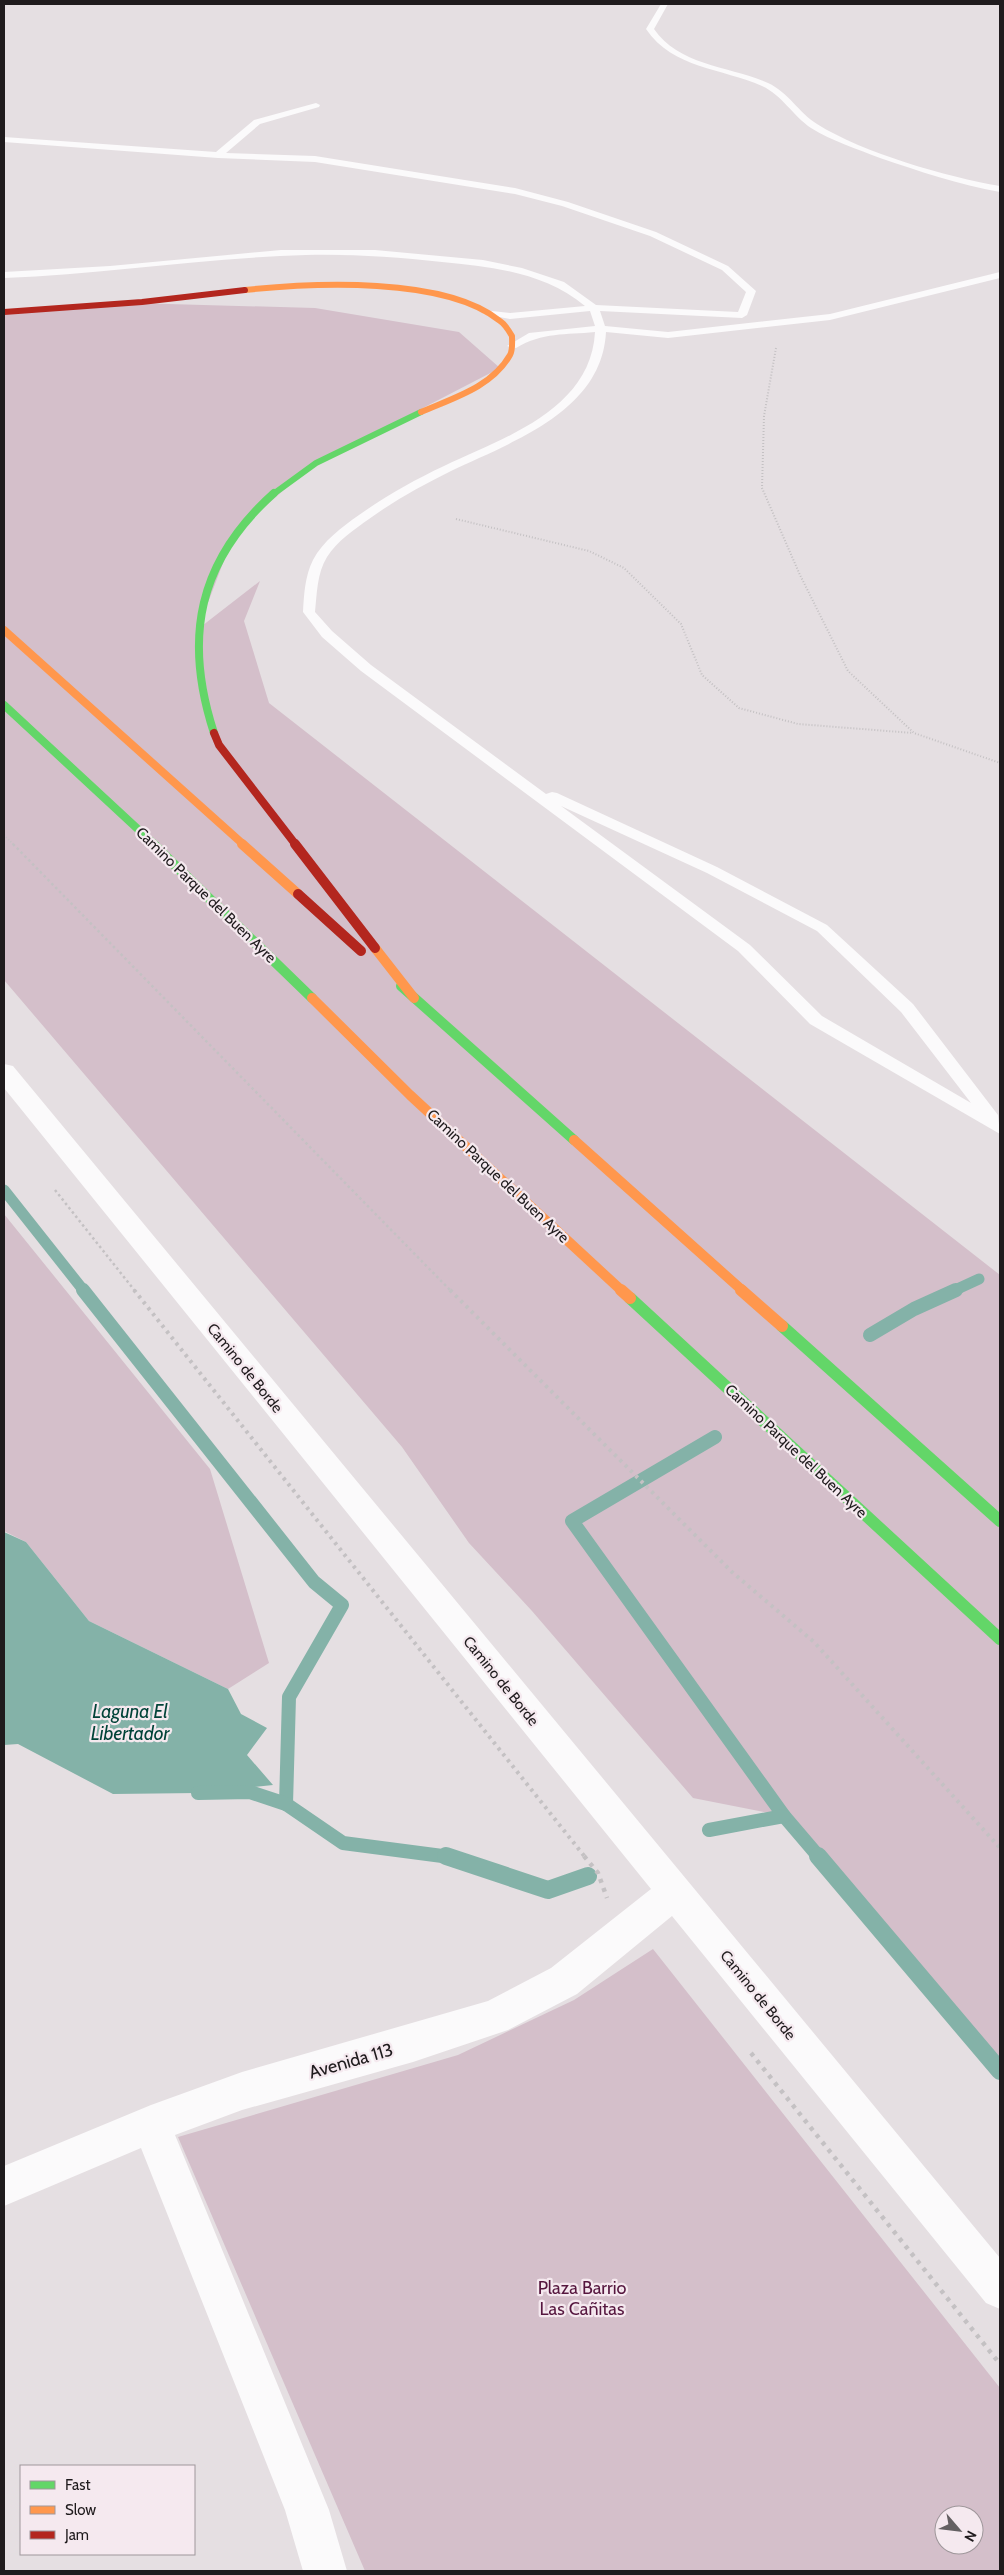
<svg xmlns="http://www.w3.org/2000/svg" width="1004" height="2575" viewBox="0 0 1004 2575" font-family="Cabin,sans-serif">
	<rect width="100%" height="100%" fill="#e5dfe2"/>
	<g fill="#d4bfca" fill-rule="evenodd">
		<polygon points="133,303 315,308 459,332 500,368 311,466 234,534 198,629 260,581 244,621 269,703 1000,1275 1000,2071 784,1816 693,1798 532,1611 469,1543 402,1447 4,980 4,312"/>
		<polygon points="4,1214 210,1469 269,1663 228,1689 89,1621 26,1542 4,1531"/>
		<path d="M653 1949 1000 2388V2571H365L178 2137 458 2055 574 2000ZM944 2515H974V2545H944Z"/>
	</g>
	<polygon fill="#84b2a8" points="4,1532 26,1542 89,1621 228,1689 241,1714 267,1728 247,1755 273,1785 198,1793 113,1794 18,1744 4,1745"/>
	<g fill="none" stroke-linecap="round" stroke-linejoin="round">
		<g stroke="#84b2a8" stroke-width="11">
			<polyline points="4,1190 84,1291"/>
			<polyline points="953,1291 979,1279"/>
		</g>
		<g stroke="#84b2a8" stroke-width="14">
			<polyline points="83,1290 314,1582 342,1605 289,1697 286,1804 343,1843 450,1857"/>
			<polyline points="870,1335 914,1309 956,1290"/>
			<polyline points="715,1437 572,1521 784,1816 819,1857"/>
			<polyline points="198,1793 250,1792 286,1804"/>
			<polyline points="709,1830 784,1816"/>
		</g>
		<g stroke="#84b2a8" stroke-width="18">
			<polyline points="446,1856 548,1890 588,1876"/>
			<polyline points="818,1856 1000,2071"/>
		</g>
		<g stroke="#c4c1c3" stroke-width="2" stroke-dasharray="1 2" stroke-linecap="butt">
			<polyline points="776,348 764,416 762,488 800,575 848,671 914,733 1000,763"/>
			<polyline points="456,519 589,551 624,568 681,624 702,675 739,708 798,724 913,733"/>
			<polyline points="4,835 14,845"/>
		</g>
		<g stroke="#c4c1c3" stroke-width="2.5" stroke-dasharray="2.5 3" stroke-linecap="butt">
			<polyline points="13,844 451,1291"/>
			<polyline points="55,1190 135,1291"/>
		</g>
		<g stroke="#c4c1c3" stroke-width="4" stroke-dasharray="3 4.5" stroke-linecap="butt">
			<polyline points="134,1290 585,1857"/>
			<polyline points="450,1290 732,1572 814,1642 1000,1848"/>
		</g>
		<g stroke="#c4c1c3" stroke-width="4.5" stroke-dasharray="4 5.5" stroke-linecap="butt">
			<polyline points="584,1856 598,1873 607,1898"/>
			<polyline points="751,2053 1000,2364"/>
		</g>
		<g fill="#fbfafb" fill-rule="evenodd">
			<path d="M661 4H668L654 29C679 66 730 66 768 83 788 92 799 113 817 124 863 153 947 177 1000 186V192C959 185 919 171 880 158 857 149 832 141 811 128 793 116 782 95 762 86 722 68 673 69 646 29Z"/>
			<path d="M316 103 320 105 319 107 260 124 226 153 315 156 515 188 568 202 656 232 728 266 756 291 747 315 742 318 600 311 605 326 668 332 830 314 1000 272V278L830 320 668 338 606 332C602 412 511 442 451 471 423 485 395 500 369 519 355 529 337 541 327 557 317 573 317 593 315 612L332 631 371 665 546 794 552 792 557 793 717 867 827 925 913 1004 998 1115 1000 1134 810 1024 738 951 361 671 322 637 303 612C304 594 305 576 313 560 323 541 342 527 359 515 386 496 414 480 444 466 503 438 591 410 595 332 565 335 543 332 516 348L507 346 529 333 595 326 590 311 510 319 483 314V310L510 313 585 306C544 272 493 267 442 262 397 257 352 254 306 255 205 258 105 274 4 278V272L110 266 281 250H375L483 260 522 268 564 282 596 305 738 312 746 292 722 270 650 236 562 206 515 194 315 162 218 158 4 142V137L216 152 254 120ZM561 806 707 873 817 931 901 1012 971 1103 822 1016 750 945Z"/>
		</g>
		<polygon fill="#fbfafb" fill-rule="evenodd" points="4,1064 13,1066 1000,2258 1000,2309 986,2303 672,1916 577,1994 508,2030 413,2062 242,2110 175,2135 329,2510 347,2571 303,2571 285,2510 141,2148 4,2206 4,2166 151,2105 242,2072 488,2001 551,1968 651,1889 4,1088"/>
		<polyline stroke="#63d668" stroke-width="6" points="272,495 316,463 421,412"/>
		<g stroke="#63d668" stroke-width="8">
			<polyline points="4,705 155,845"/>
			<path d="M214 733C183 638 198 561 274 493"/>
		</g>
		<g stroke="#63d668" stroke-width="10">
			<polyline points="153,844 312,998"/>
			<polyline points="401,986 574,1140"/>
		</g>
		<g stroke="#63d668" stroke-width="12">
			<polyline points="630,1298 1000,1639"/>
			<polyline points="782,1326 1000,1521"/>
		</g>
		<path stroke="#ff974d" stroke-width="6" d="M245 290C312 283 445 276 500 321 505 324 509 331 512 336 512 341 513 350 510 355 492 387 453 398 421 412"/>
		<polyline stroke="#ff974d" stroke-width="8" points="4,630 244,845"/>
		<g stroke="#ff974d" stroke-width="10">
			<polyline points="242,844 298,894"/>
			<polyline points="375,948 414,998"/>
			<polyline points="312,998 410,1095 622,1291"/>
			<polyline points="574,1140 743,1291"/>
		</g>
		<g stroke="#ff974d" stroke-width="12">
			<polyline points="621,1290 630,1298"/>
			<polyline points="741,1290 782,1326"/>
		</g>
		<polyline stroke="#b3261e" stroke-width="6" points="4,312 142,302 245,290"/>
		<polyline stroke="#b3261e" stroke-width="8" points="214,733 219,745 296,845"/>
		<g stroke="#b3261e" stroke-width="10">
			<polyline points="295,844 375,948"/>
			<polyline points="298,894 361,951"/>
		</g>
	</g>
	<g text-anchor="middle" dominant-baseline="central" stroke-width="4.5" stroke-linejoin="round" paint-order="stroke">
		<g font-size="15" fill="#1f1b1d" stroke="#f5e9ef">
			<text transform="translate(206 895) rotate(44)">Camino Parque del Buen Ayre</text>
			<text transform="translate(498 1176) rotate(43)">Camino Parque del Buen Ayre</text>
			<text transform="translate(245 1368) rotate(51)">Camino de Borde</text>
			<text transform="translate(796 1451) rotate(43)">Camino Parque del Buen Ayre</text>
			<text transform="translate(501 1681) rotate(51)">Camino de Borde</text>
			<text transform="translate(758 1995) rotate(51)">Camino de Borde</text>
		</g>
		<g font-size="18" fill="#1f1b1d" stroke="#f5e9ef">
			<text transform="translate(351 2061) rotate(-16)">Avenida 113</text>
		</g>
		<g font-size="18" fill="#56173f" stroke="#f5e9ef">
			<text x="582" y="2288">Plaza Barrio<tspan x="582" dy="21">Las Cañitas</tspan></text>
		</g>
		<g font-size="19" font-style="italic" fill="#014338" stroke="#f5e9ef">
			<text x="130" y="1711">Laguna El<tspan x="130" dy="22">Libertador</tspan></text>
		</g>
	</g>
	<rect width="1004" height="2575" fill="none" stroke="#1f1b1d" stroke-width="10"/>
	<rect x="20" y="2465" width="175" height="90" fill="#f5e9ef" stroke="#9f979b"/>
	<rect x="30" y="2481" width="25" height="8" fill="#63d668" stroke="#9f979b"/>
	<text x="65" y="2490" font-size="15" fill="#1f1b1d">Fast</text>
	<rect x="30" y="2506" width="25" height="8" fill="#ff974d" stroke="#9f979b"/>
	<text x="65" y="2515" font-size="15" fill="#1f1b1d">Slow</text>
	<rect x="30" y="2531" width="25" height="8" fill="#b3261e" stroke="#9f979b"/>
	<text x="65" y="2540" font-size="15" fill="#1f1b1d">Jam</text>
	<g transform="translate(959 2530) rotate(118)"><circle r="24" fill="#f5e9ef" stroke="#9f979b"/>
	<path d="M0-4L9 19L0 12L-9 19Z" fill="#646062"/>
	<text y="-8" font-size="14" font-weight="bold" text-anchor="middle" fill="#1f1b1d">N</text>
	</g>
</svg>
